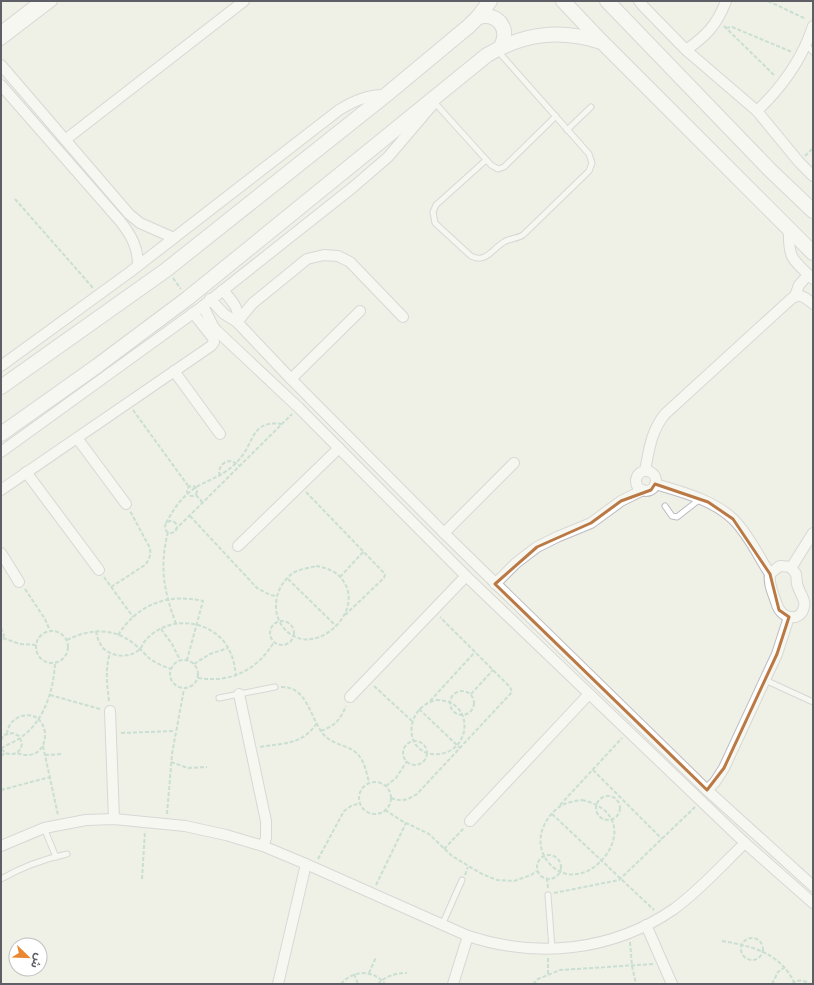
<svg xmlns="http://www.w3.org/2000/svg" width="814" height="985" viewBox="0 0 814 985" font-family="Inter,'Noto Sans Arabic',sans-serif">
	<rect width="100%" height="100%" fill="#eff0e6"/>
	<g fill="none" stroke-linecap="round" stroke-linejoin="round">
		<defs>
			<g id="service">
				<polyline points="806,45 813,52"/>
				<polyline points="435,103 491,165 498,169 504,167 556,116"/>
				<polyline points="567,130 591,107"/>
				<path d="M486 160 436 205 433 212 435 223 471 256C486 264 493 248 504 242 510 238 517 239 523 235L589 171 592 163 589 154 497 50"/>
				<polyline points="665,506 672,516 677,517 700,499"/>
				<polyline points="765,680 813,702"/>
				<polyline points="219,698 275,687"/>
				<polyline points="44,828 56,857"/>
				<path d="M1 879C22 867 44 859 67 854"/>
				<polyline points="548,895 552,949"/>
				<polyline points="442,925 462,880"/>
			</g>
			<g id="minor">
				<polyline points="639,1 643,6 686,50 757,111 799,162 813,176"/>
				<polyline points="1,31 40,1"/>
				<polyline points="1,40 52,1"/>
				<path d="M686 50C706 36 717 25 726 1"/>
				<polyline points="1,65 129,214 140,223 174,238"/>
				<path d="M1 85 120 221C131 235 138 247 138 265"/>
				<path d="M757 111C782 87 802 60 813 26"/>
				<polyline points="65,140 244,1"/>
				<path d="M789 230C788 259 793 260 813 279"/>
				<path d="M223 290C231 300 241 309 237 322"/>
				<polyline points="795,296 799,285 808,275"/>
				<polyline points="210,299 224,314 237,322 291,379 444,533 707,790 813,886"/>
				<polyline points="203,306 213,326 217,331 299,408 466,576 745,843 813,903"/>
				<polyline points="237,322 253,303 307,259 324,255 338,256 350,262 403,317"/>
				<path d="M1 366 130 272 339 110C353 101 369 94 386 95"/>
				<polyline points="174,371 220,434"/>
				<polyline points="291,379 360,311"/>
				<polyline points="77,438 126,504"/>
				<polyline points="1,452 203,306 352,188 388,157 434,103"/>
				<path d="M645 471C649 450 651 431 665 414L791 299C800 292 806 298 813 304"/>
				<circle cx="646" cy="481" r="10"/>
				<polyline points="26,472 99,570"/>
				<path d="M655 484C682 492 714 500 734 520 749 535 759 557 770 574"/>
				<polyline points="1,490 211,346 214,342 213,338 193,313"/>
				<polyline points="444,533 514,463"/>
				<polyline points="238,546 339,448"/>
				<polyline points="1,553 19,582"/>
				<path d="M780 566C785 566 789 566 792 569 793 570 795 573 796 574 797 578 796 583 798 587 800 593 806 601 804 607 800 623 782 619 777 605 774 595 768 584 770 574L777 568Z"/>
				<polyline points="791,568 813,533"/>
				<polyline points="495,584 516,563 537,547 557,537 591,523 621,501 643,490"/>
				<polyline points="239,694 266,821 266,838 263,846"/>
				<polyline points="350,697 466,576"/>
				<polyline points="110,711 114,819"/>
				<polyline points="707,790 715,782 724,768 777,654 789,617"/>
				<polyline points="470,821 589,694"/>
				<path d="M1 846 44 828 86 820 114 819 185 826 226 835 263 846 306 864 468 936C538 959 613 951 674 909 700 890 722 865 745 843"/>
				<polyline points="646,925 672,984"/>
				<polyline points="278,984 306,864"/>
				<polyline points="453,984 468,936"/>
			</g>
			<g id="secondary">
				<polyline points="563,1 602,42 813,253"/>
				<polyline points="607,1 770,170 813,211"/>
				<path d="M478 17C499 12 511 30 500 48"/>
				<polyline points="1,387 166,270 386,95 469,26 478,17 490,1"/>
				<path d="M1 434 97 366 188 298 487 55C525 33 559 29 602 42"/>
			</g>
		</defs>
		<use href="#service" stroke="#bbbbc2" stroke-width="7"/>
		<use href="#minor" stroke="#bbbbc2" stroke-width="12"/>
		<use href="#secondary" stroke="#bcbcc4" stroke-width="16"/>
		<g stroke="#9cc9ba" stroke-width="2" stroke-dasharray="4 2" stroke-linecap="butt">
			<polyline points="768,1 806,19"/>
			<polyline points="724,26 775,76"/>
			<polyline points="726,28 732,27 792,52"/>
			<polyline points="805,156 813,148"/>
			<polyline points="15,199 93,288"/>
			<polyline points="173,278 181,289"/>
			<polyline points="133,410 189,487"/>
			<path d="M220 476C217 469 223 461 230 461 234 462 237 464 240 466"/>
			<circle cx="192" cy="491" r="5"/>
			<polyline points="306,492 385,574 384,578 345,615"/>
			<polyline points="196,495 203,503"/>
			<polyline points="190,516 257,588 270,595 277,596"/>
			<circle cx="171" cy="527" r="6"/>
			<path d="M166 523C174 508 183 495 198 486 211 479 224 475 235 464 241 458 246 451 249 444 253 437 255 431 261 427 268 423 275 423 282 424"/>
			<polyline points="175,530 292,414"/>
			<path d="M168 532C159 567 164 591 176 624"/>
			<path d="M316 566C328 568 338 572 344 582 365 615 310 662 283 627 270 610 276 585 293 573 300 569 309 568 316 566Z"/>
			<polyline points="104,577 133,617"/>
			<polyline points="340,577 364,551"/>
			<polyline points="288,579 336,626"/>
			<path d="M111 587 145 565C149 560 151 556 150 548L130 511"/>
			<polyline points="25,589 45,619 50,631"/>
			<circle cx="282" cy="633" r="12"/>
			<polyline points="1,628 4,635 1,641"/>
			<polyline points="161,629 172,644 180,660"/>
			<path d="M96 631C97 637 99 643 103 648 112 657 130 659 140 649 142 647 143 643 145 641 149 636 155 631 162 628 187 616 221 627 231 654 234 661 235 668 236 676"/>
			<circle cx="52" cy="647" r="16"/>
			<path d="M118 635C138 604 168 593 203 601L187 660"/>
			<polyline points="3,638 20,644 36,645"/>
			<path d="M67 640C89 629 112 627 133 643 139 648 144 653 149 658 155 663 163 666 171 669"/>
			<circle cx="184" cy="674" r="14"/>
			<polyline points="194,664 210,654 228,648"/>
			<path d="M198 678C232 683 257 670 274 642"/>
			<polyline points="374,686 412,721"/>
			<path d="M281 687C308 686 310 719 324 735 334 746 352 745 360 757 365 764 367 774 369 783"/>
			<circle cx="462" cy="703" r="12"/>
			<polyline points="471,694 493,670"/>
			<polyline points="50,695 100,709"/>
			<path d="M436 700C478 700 471 758 432 754 404 751 404 708 436 700Z"/>
			<path d="M109 701C107 684 105 669 110 653"/>
			<polyline points="430,701 475,652"/>
			<polyline points="419,709 460,748"/>
			<path d="M321 731C336 725 340 720 346 706"/>
			<polyline points="121,733 175,731"/>
			<path d="M7 734C8 726 12 720 19 717 53 704 55 767 17 753"/>
			<path d="M1 740 4 735 13 733 19 736 22 743C21 753 14 756 5 753L1 748"/>
			<circle cx="415" cy="753" r="12"/>
			<polyline points="43,746 58,815"/>
			<path d="M260 747C284 743 302 745 317 723"/>
			<path d="M1 748C7 745 14 742 20 738 44 722 54 690 55 662"/>
			<polyline points="45,755 63,754"/>
			<polyline points="1,756 5,753"/>
			<polyline points="171,762 188,768 207,767"/>
			<polyline points="593,770 662,839"/>
			<circle cx="375" cy="798" r="16"/>
			<polyline points="386,786 396,778 407,761"/>
			<polyline points="1,790 50,777"/>
			<circle cx="608" cy="808" r="12"/>
			<path d="M391 798C401 802 408 800 417 794L512 692 510 687 440 617"/>
			<path d="M582 800C656 817 585 907 548 862 533 843 542 818 562 805 568 802 576 801 582 800Z"/>
			<polyline points="560,805 622,738"/>
			<polyline points="385,810 402,821 429,834 452,856 482,874 497,880 514,881 531,875 537,871"/>
			<polyline points="167,814 172,754 184,689"/>
			<polyline points="552,814 654,910"/>
			<polyline points="444,849 464,828"/>
			<circle cx="549" cy="867" r="12"/>
			<polyline points="318,859 344,811 351,806 360,803"/>
			<polyline points="465,875 468,867"/>
			<polyline points="547,878 548,888"/>
			<polyline points="142,879 145,831"/>
			<polyline points="376,885 406,823"/>
			<polyline points="554,893 619,880 695,807"/>
			<circle cx="752" cy="949" r="11"/>
			<path d="M722 941C752 946 780 953 794 982"/>
			<polyline points="630,942 632,966 636,984"/>
			<polyline points="548,958 548,975"/>
			<polyline points="369,973 376,957"/>
			<polyline points="354,974 358,984"/>
			<path d="M341 984C353 970 373 969 385 984"/>
			<path d="M378 984C386 976 395 973 407 973"/>
			<polyline points="533,984 538,979 560,970 654,964"/>
			<polyline points="772,984 778,972 785,967"/>
			<path d="M792 984C798 979 804 980 810 984"/>
		</g>
		<use href="#service" stroke="#fff" stroke-width="5"/>
		<use href="#minor" stroke="#fff" stroke-width="10"/>
		<use href="#secondary" stroke="#fff" stroke-width="14"/>
	</g>
	<path d="M0 0H814V985H0ZM655 484 708 502 733 519 770 574 779 610 789 617 777 654 724 768 707 790 495 584 537 547 591 523 621 501 651 490Z" fill="#eff0e6" fill-opacity=".55" fill-rule="evenodd"/>
	<path fill="none" stroke="#ba7944" stroke-width="3" stroke-linejoin="round" d="M655 484 708 502 733 519 770 574 779 610 789 617 777 654 724 768 707 790 495 584 537 547 591 523 621 501 651 490Z"/>
	<rect width="814" height="985" fill="none" stroke="#5e5e67" stroke-width="4"/>
	<g transform="translate(28 957) rotate(113)"><circle r="19" fill="#ffffff" stroke="#bfbfc2"/>
	<path d="M0-3L7 15L0 10L-7 15Z" fill="#ec8731"/>
	<text y="-6" font-size="11" font-weight="bold" text-anchor="middle" fill="#5e5e67">ش</text>
	</g>
</svg>
